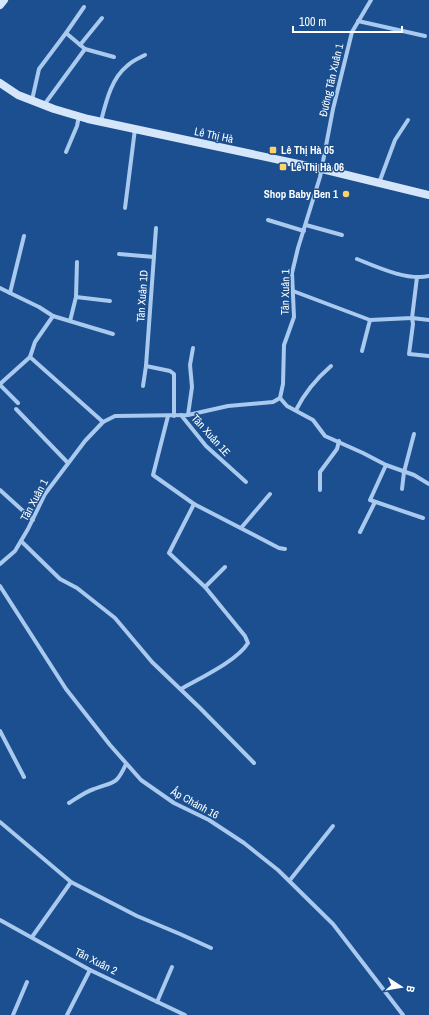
<svg xmlns="http://www.w3.org/2000/svg" width="429" height="1015" viewBox="0 0 429 1015" font-family="'Archivo Narrow',sans-serif">
	<rect width="100%" height="100%" fill="#1b4f8f"/>
	<g fill="none" stroke-linecap="round" stroke-linejoin="round">
		<g stroke="#a9c9ee" stroke-width="4">
			<polyline points="358,21 425,36"/>
			<polyline points="66,33 84,7"/>
			<polyline points="80,45 102,18"/>
			<polyline points="32,100 39,69 66,33 85,49"/>
			<polyline points="44,105 85,49 114,57"/>
			<path d="M101 121C106 102 111 79 127 66 132 61 139 58 145 55"/>
			<polyline points="66,152 77,126 79,116"/>
			<polyline points="379,183 395,140 408,120"/>
			<polyline points="125,208 135,129"/>
			<polyline points="268,220 304,231"/>
			<polyline points="306,225 342,235"/>
			<polyline points="156,228 146,366 170,371 174,374 174,416"/>
			<polyline points="24,236 10,293 39,307 53,316 35,342 30,357 103,422"/>
			<polyline points="119,254 154,257"/>
			<path d="M357 259C377 267 407 281 429 276"/>
			<polyline points="0,288 10,293"/>
			<polyline points="293,291 370,320 412,318 417,277"/>
			<polyline points="76,297 110,301"/>
			<polyline points="53,316 113,334"/>
			<polyline points="429,320 412,318 413,324 409,354 429,356"/>
			<polyline points="70,321 76,297 77,262"/>
			<polyline points="362,351 370,320"/>
			<polyline points="0,384 30,357"/>
			<polyline points="0,385 18,403"/>
			<polyline points="143,386 146,366"/>
			<polyline points="280,398 287,406 313,420 325,436 363,453 386,465 414,475 429,484"/>
			<polyline points="16,409 68,463"/>
			<path d="M296 410C305 392 316 379 331 366"/>
			<polyline points="181,415 206,446 246,482"/>
			<polyline points="188,415 192,387 190,365 193,348"/>
			<polyline points="168,416 153,475 194,504 169,553 205,587 225,567"/>
			<polyline points="386,465 370,500 423,518"/>
			<polyline points="402,489 404,472 414,434"/>
			<polyline points="0,490 33,520"/>
			<polyline points="320,490 320,472 337,449 339,441"/>
			<polyline points="194,504 279,548 285,549"/>
			<polyline points="241,528 270,494"/>
			<polyline points="360,532 375,502"/>
			<polyline points="21,541 60,579 77,588 115,618 152,662 200,708 254,763"/>
			<polyline points="0,564 15,551 28,529 45,494 85,441 103,422 115,416 188,415 228,406 273,402 280,398 283,384 284,345 294,317 292,273 298,248 320,177 333,109 352,32 371,0"/>
			<polyline points="0,586 66,689 110,745 141,780 174,803 209,820 244,843 278,870 333,924 403,1015"/>
			<path d="M181 689C200 678 237 661 248 643L245 636 205 587"/>
			<polyline points="0,731 24,777"/>
			<path d="M69 803C77 798 85 792 94 789 114 781 116 786 126 764"/>
			<polyline points="0,822 71,882 32,937"/>
			<polyline points="290,880 333,826"/>
			<polyline points="71,882 137,916 180,934 211,948"/>
			<polyline points="0,920 90,970 185,1015"/>
			<polyline points="157,1002 172,967"/>
			<polyline points="13,1015 27,982"/>
			<polyline points="67,1015 90,970"/>
		</g>
		<g stroke="#d6e6fa" stroke-width="8">
			<polyline points="0,5 4,0"/>
			<polyline points="0,83 18,95 54,109 88,119 322,169 429,195"/>
		</g>
	</g>
	<g fill="#ffd166" stroke="#1b4f8f" stroke-width="1.5">
		<rect x="269" y="146" width="8" height="8" rx="2"/>
		<rect x="279" y="163" width="8" height="8" rx="2"/>
		<circle cx="346" cy="194" r="4"/>
	</g>
	<g text-anchor="middle" dominant-baseline="central" stroke-width="3" stroke-linejoin="round" paint-order="stroke">
		<g font-size="11" fill="#fff" stroke="#1b4f8f">
			<text transform="translate(331 80) rotate(-77)">Đường Tân Xuân 1</text>
			<text transform="translate(214 135) rotate(12)">Lê Thị Hà</text>
			<text transform="translate(285 292) rotate(-89)">Tân Xuân 1</text>
			<text transform="translate(142 296) rotate(-86)">Tân Xuân 1D</text>
			<text transform="translate(211 435) rotate(48)">Tân Xuân 1E</text>
			<text transform="translate(34 500) rotate(-62)">Tân Xuân 1</text>
			<text transform="translate(195 803) rotate(29)">Ấp Chánh 16</text>
			<text transform="translate(96 961) rotate(27)">Tân Xuân 2</text>
		</g>
		<g font-size="11" font-weight="bold" fill="#fff" stroke="#1b4f8f" text-anchor="start">
			<text x="281" y="150">Lê Thị Hà 05</text>
			<text x="291" y="167">Lê Thị Hà 06</text>
			<text x="338" y="194" text-anchor="end">Shop Baby Ben 1</text>
		</g>
	</g>
	<g transform="translate(401 987) rotate(102)" stroke="#1b4f8f" stroke-width="3" paint-order="stroke">
	<path d="M0-3L7 15L0 10L-7 15Z" fill="#ffffff"/>
	<text y="-6" font-size="11" font-weight="bold" text-anchor="middle" fill="#ffffff">B</text>
	</g>
	<path d="M293 26v6h109v-6" fill="none" stroke="#ffffff" stroke-width="2"/>
	<text x="299" y="26" font-size="12" fill="#ffffff" stroke="#1b4f8f" stroke-width="3" paint-order="stroke">100 m</text>
</svg>
